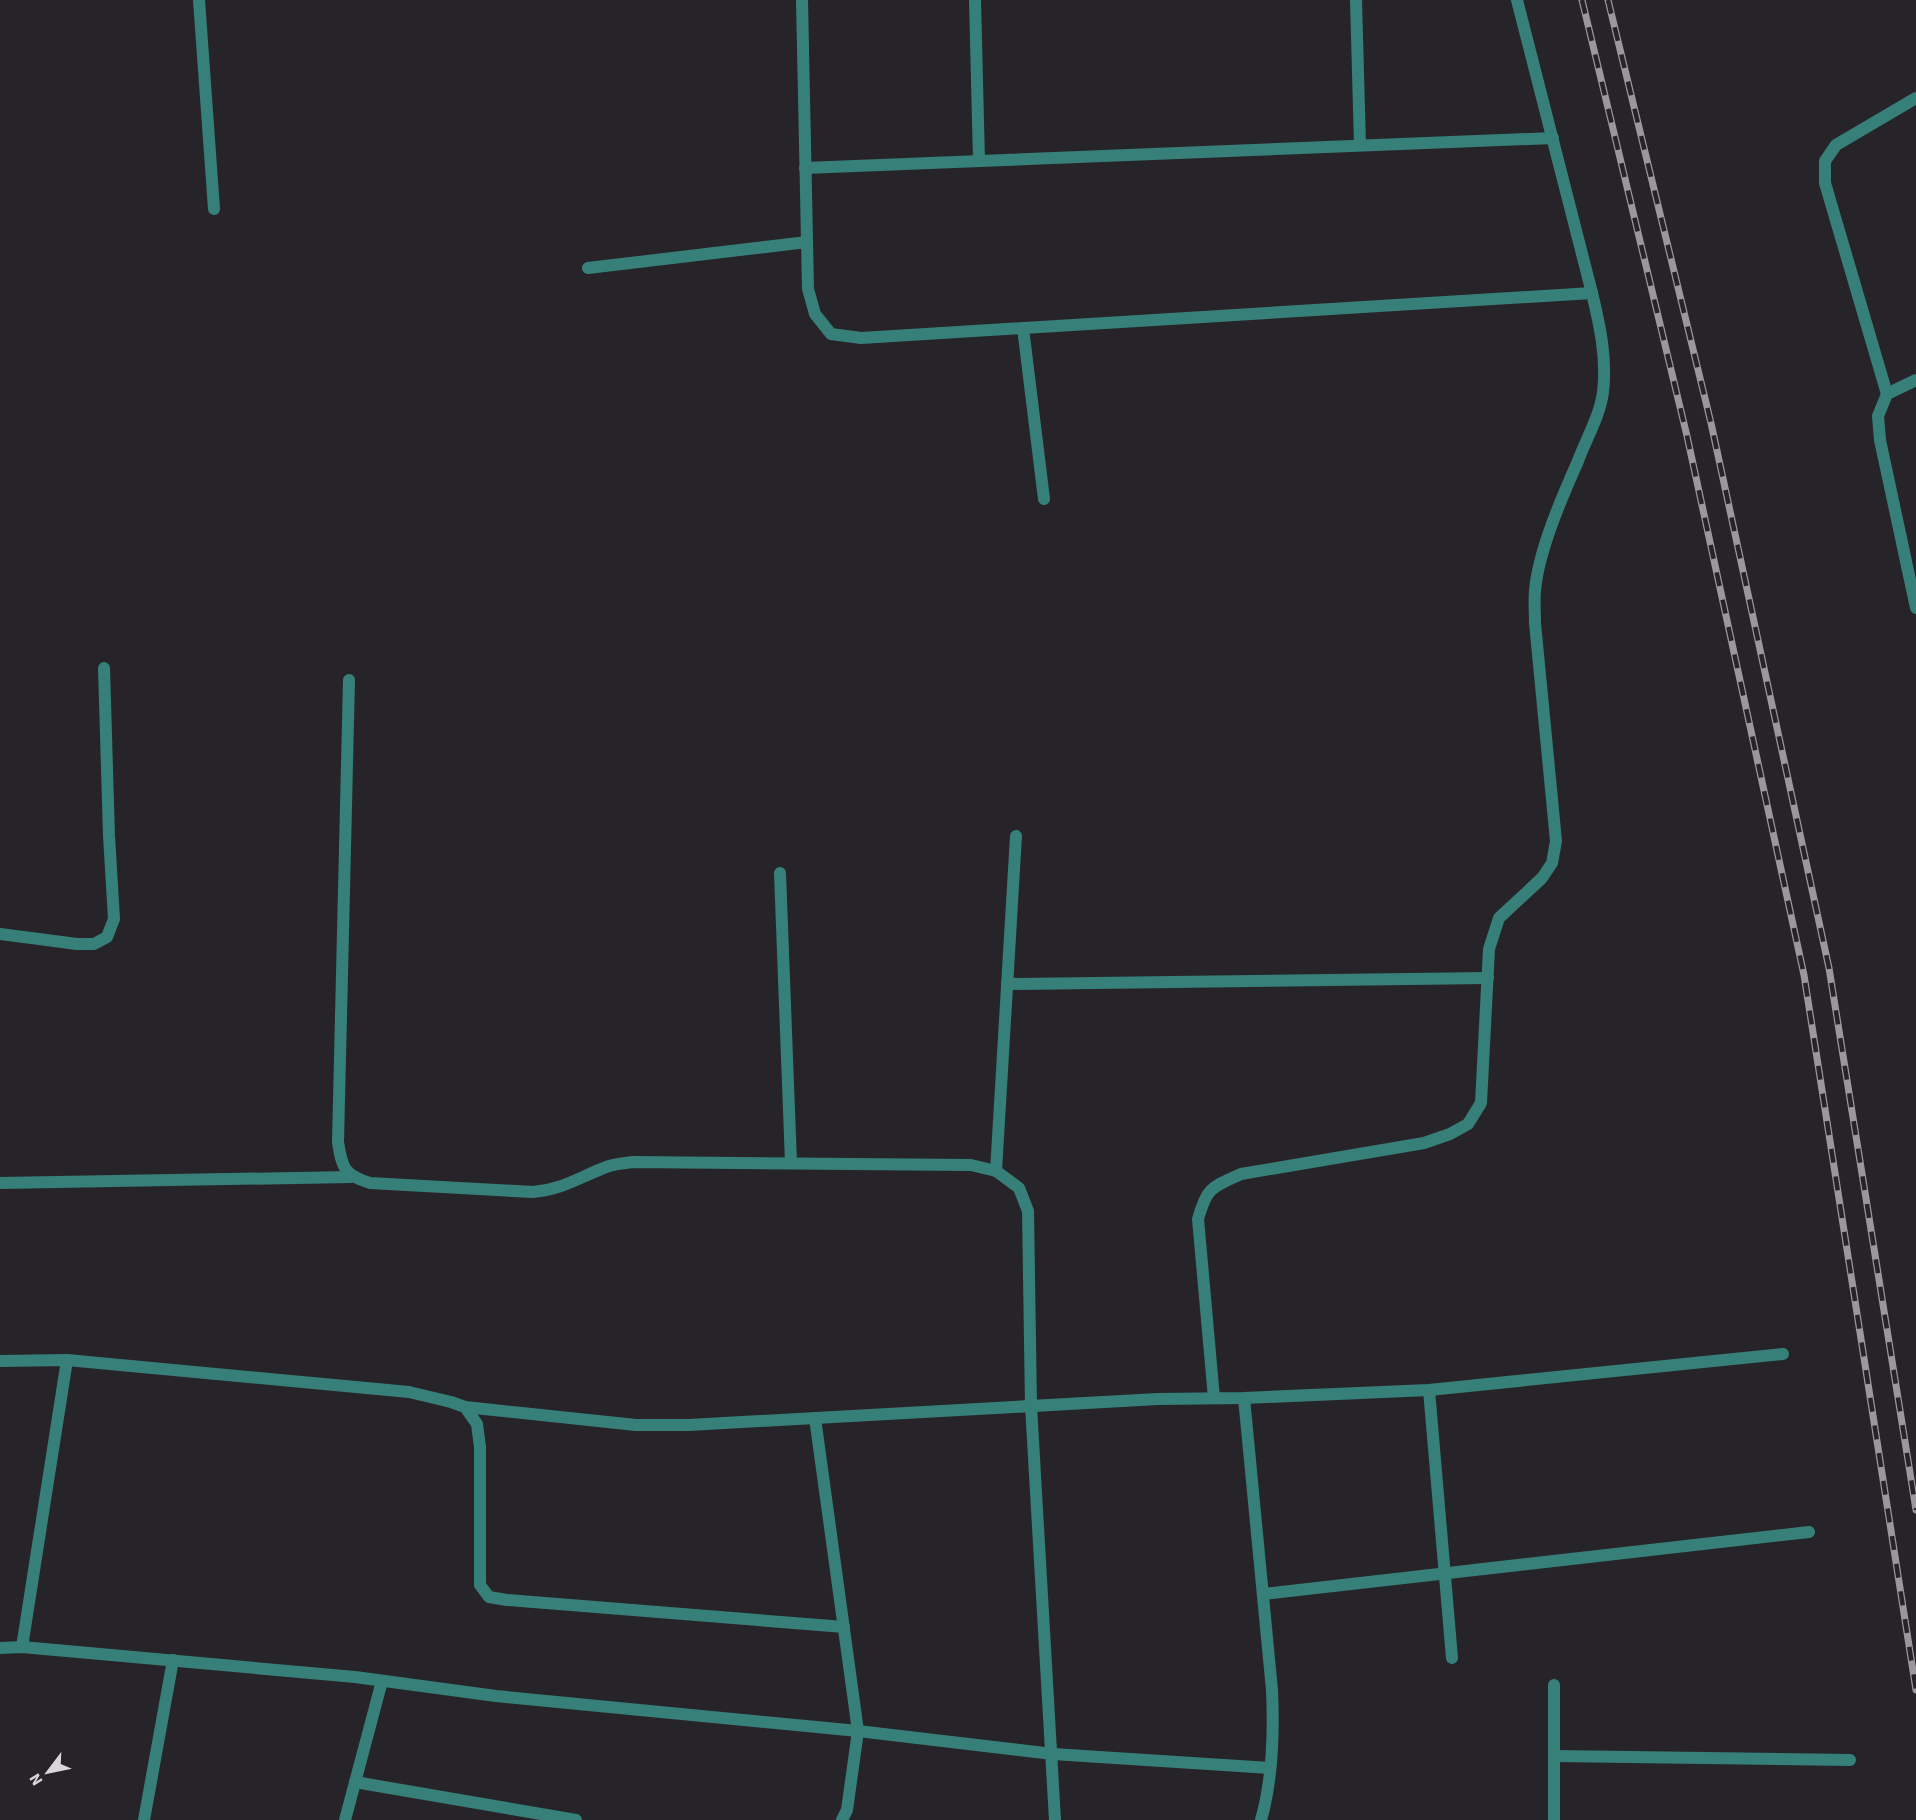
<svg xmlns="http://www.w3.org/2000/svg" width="1916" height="1820" viewBox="0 0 1916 1820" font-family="'Source Sans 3',sans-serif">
	<rect width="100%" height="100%" fill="#272429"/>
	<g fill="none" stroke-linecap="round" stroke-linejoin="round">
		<g stroke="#368079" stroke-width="12">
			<polyline points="199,0 214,209"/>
			<polyline points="802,0 808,289 815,314 831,334 861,338 1592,293"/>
			<polyline points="975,0 979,161"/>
			<polyline points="1356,0 1360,145"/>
			<polyline points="805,168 1553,138"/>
			<polyline points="588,268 807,242"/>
			<polyline points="1023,328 1044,499"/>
			<polyline points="1916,380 1887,394 1878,416 1880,440 1916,608"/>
			<polyline points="1887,394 1825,183 1825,161 1836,145 1916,98"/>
			<path d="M349 680 338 1142C342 1168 344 1175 370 1183L533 1192C565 1189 581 1176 609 1166 616 1164 625 1163 633 1162L971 1165 996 1171 1019 1188 1028 1211 1031 1406 1055 1820"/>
			<polyline points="780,873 791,1163"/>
			<polyline points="0,934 77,944 94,944 107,937 114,919 109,836 104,668"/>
			<polyline points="1007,984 1488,978"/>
			<polyline points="996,1171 1016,836"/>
			<polyline points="0,1183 351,1177"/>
			<polyline points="0,1361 67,1360 409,1392 451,1402 465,1407 477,1424 480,1447 480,1585 489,1597 507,1600 844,1627"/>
			<polyline points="1429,1390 1452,1658"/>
			<path d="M1214 1398 1198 1219C1207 1187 1212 1187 1241 1174L1424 1143 1450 1134 1468 1124 1481 1103 1489 949 1499 918 1542 878 1552 863 1556 841 1535 623C1535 613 1534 602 1535 591 1538 552 1562 497 1578 461 1586 439 1600 416 1603 392 1607 358 1600 326 1592 293L1517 0"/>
			<path d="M1244 1398 1272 1690C1274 1733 1273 1778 1261 1820"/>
			<polyline points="465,1407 636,1425 689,1425 1158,1399 1244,1398 1429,1390 1783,1354"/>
			<polyline points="815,1418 858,1731 847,1810 842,1820"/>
			<polyline points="1263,1594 1809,1532"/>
			<polyline points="22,1647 67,1360"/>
			<polyline points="0,1648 22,1647 355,1677 496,1696 858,1731 1053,1754 1270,1768"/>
			<polyline points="1554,1756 1850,1760"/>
			<polyline points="355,1782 576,1820"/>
			<polyline points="144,1820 173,1660"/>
			<polyline points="345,1820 382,1681"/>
			<polyline points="1554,1820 1554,1685"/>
		</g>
		<defs>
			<g id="rail">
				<polyline points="1582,0 1687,436 1804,975 1916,1690"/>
				<polyline points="1608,0 1711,423 1829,968 1916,1510"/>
			</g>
		</defs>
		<use href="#rail" stroke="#9a989b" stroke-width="7"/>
		<use href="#rail" stroke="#272429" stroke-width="4.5" stroke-dasharray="14" stroke-linecap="butt"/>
	</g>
	<g transform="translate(48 1772) rotate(238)" stroke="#272429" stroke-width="4.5" paint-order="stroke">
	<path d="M0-4.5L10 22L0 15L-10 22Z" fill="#d8d6d9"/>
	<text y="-9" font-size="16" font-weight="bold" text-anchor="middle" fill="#d8d6d9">N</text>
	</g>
</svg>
